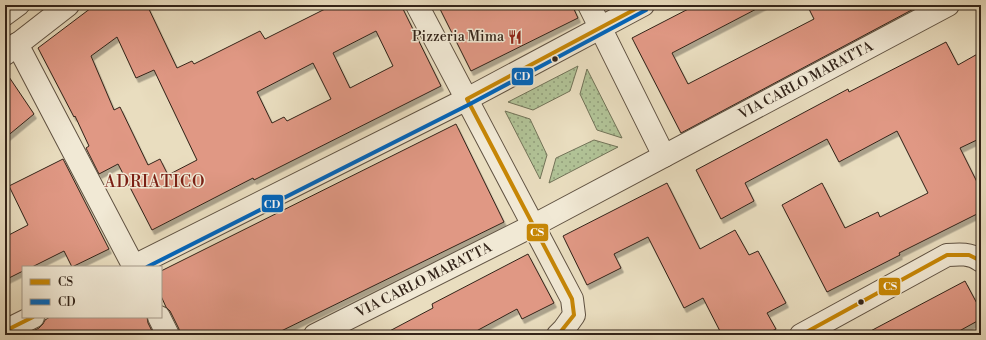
<svg xmlns="http://www.w3.org/2000/svg" width="986" height="340" viewBox="0 0 986 340" font-family="'Libre Bodoni',serif">
	<defs>
		<pattern id="park-dots" width="8" height="8" patternUnits="userSpaceOnUse"><rect width="8" height="8" fill="#b1c296"/><path d="M2 2h.1M6 6h.1" fill="none" stroke="#919d7a" stroke-width="1.8" stroke-linecap="round"/></pattern>
		<filter id="shadow"><feDropShadow dx="2.5" dy="4.5" stdDeviation="0" flood-color="#0004"/></filter>
	</defs>
	<rect width="100%" height="100%" fill="#e9ddbf"/>
	<filter id="stains"><feTurbulence type="fractalNoise" baseFrequency=".005" numOctaves="4"/><feColorMatrix values="0 0 0 0 .2 0 0 0 0 .09 0 0 0 0 .02 0 0 0 .5 -.17"/></filter>
	<radialGradient id="worn" r=".72"><stop offset=".6" stop-color="#630" stop-opacity="0"/><stop offset="1" stop-color="#630" stop-opacity=".3"/></radialGradient>
	<g fill="url(#park-dots)" stroke="#727358">
		<polygon points="578,66 570,91 533,110 508,102"/>
		<polygon points="587,69 622,138 597,130 580,94"/>
		<polygon points="505,111 530,119 547,155 540,179"/>
		<polygon points="594,140 618,147 549,183 556,158"/>
	</g>
	<g fill="#e09884" stroke="#332419" fill-rule="evenodd" filter="url(#shadow)">
		<path d="M95 5H147L177 68 192 61 194 64 260 31 265 39 333 5H401L441 86 254 180 253 178 152 230 118 164 99 174 86 148 89 146 75 116 74 117 38 48ZM376 31 393 66 350 88 333 53ZM117 37 136 78 154 70 197 160 168 175 160 159 148 165 120 107 114 110 91 56ZM313 63 331 99 287 121 284 117 272 123 257 92Z"/>
		<polygon points="438,5 572,5 578,18 471,71"/>
		<polygon points="696,5 764,5 672,53 688,84 814,19 807,5 921,5 681,133 632,38"/>
		<polygon points="946,42 958,65 981,52 981,138 960,148 981,190 981,212 899,253 900,255 827,292 782,205 822,183 845,228 878,212 880,217 928,193 897,131 839,162 827,139 745,183 754,201 721,219 696,170 848,89 849,92"/>
		<polygon points="5,71 34,114 5,138"/>
		<polygon points="456,124 504,222 273,335 180,335 179,329 170,311 166,307 161,296 161,271"/>
		<polygon points="63,159 109,249 72,267 64,251 32,267 23,267 23,271 5,280 5,237 28,225 9,186"/>
		<polygon points="667,183 700,249 735,230 749,255 758,251 786,303 767,313 776,329 764,335 722,335 703,298 684,308 648,237 614,254 621,268 587,285 563,236"/>
		<polygon points="528,254 554,303 522,319 517,309 469,335 382,335 433,308 432,304"/>
		<polygon points="965,281 981,311 981,319 952,335 863,335"/>
		<polygon points="50,317 147,317 148,323 154,335 25,335 39,328 43,324 45,320"/>
	</g>
	<g fill="none" stroke-linecap="round" stroke-linejoin="round">
		<defs>
			<polyline id="pedestrian" points="5,16 20,5"/>
			<g id="minor">
				<polyline points="417,5 572,299 574,315 564,329 558,335"/>
				<polyline points="589,5 664,156"/>
				<polyline points="17,44 134,267"/>
				<polyline points="159,317 168,335"/>
				<path id="s1" d="M315 335 540 222 948 5"/>
				<path d="M801 335 947 255C959 254 971 253 981 261"/>
			</g>
			<g id="tertiary">
				<polyline points="5,54 68,5"/>
				<polyline points="132,267 467,99 643,5"/>
				<polyline points="5,331 33,317"/>
			</g>
		</defs>
		<use href="#pedestrian" stroke="#605242" stroke-width="21"/>
		<use href="#minor" stroke="#605242" stroke-width="24"/>
		<use href="#tertiary" stroke="#605242" stroke-width="24"/>
		<use href="#pedestrian" stroke="#f1e9d5" stroke-width="19"/>
		<use href="#minor" stroke="#f1e9d5" stroke-width="22"/>
		<use href="#tertiary" stroke="#f1e9d5" stroke-width="22"/>
		<defs>
			<g id="bus-1">
				<polyline points="5,331 33,317"/>
				<polyline points="558,335 574,315 572,299 467,99 643,5"/>
				<polyline points="801,335 947,255 969,255 981,261"/>
			</g>
			<polyline id="bus-2" points="147,267 470,104 646,10"/>
		</defs>
		<use href="#bus-1" stroke="#f1e9d5" stroke-width="7"/>
		<use href="#bus-2" stroke="#f1e9d5" stroke-width="7"/>
		<use href="#bus-1" stroke="#c68606" stroke-width="4"/>
		<use href="#bus-2" stroke="#0065bd" stroke-width="4"/>
	</g>
	<defs>
		<symbol id="restaurant-bare" viewBox="-9 -9 18 18"><path d="M-5-6h1v4h1v-4h1v4h1v-4h1v5L-1.5 .5V6h-2V.5L-5-1ZM5-6V6H3V1.5H1.5Q1.5-4 5-6Z" fill="#8f2418" stroke="#f1e9d5" stroke-width="2.5" paint-order="stroke"/></symbol>
	</defs>
	<g fill-rule="evenodd">
		<use href="#restaurant-bare" x="505" y="27" width="20" height="20"/>
	</g>
	<g fill="#332419" stroke="#f1e9d5" stroke-width="1.5">
		<circle cx="555" cy="59" r="3.5"/>
		<circle cx="861" cy="302" r="3.5"/>
	</g>
	<g text-anchor="middle" dominant-baseline="central" stroke-width="3" stroke-linejoin="round" paint-order="stroke">
		<g font-size="14" fill="#332419" stroke="#f1e9d5" text-anchor="end">
			<text x="504" y="37">Pizzeria Mima</text>
		</g>
		<g font-size="14" fill="#332419" stroke="#f1e9d5">
			<text stroke="none"><textPath href="#s1" startOffset="553">VIA CARLO MARATTA</textPath></text>
			<text stroke="none"><textPath href="#s1" startOffset="122">VIA CARLO MARATTA</textPath></text>
		</g>
		<g font-size="16" letter-spacing="1" fill="#7a1f14" stroke="#f1e9d5">
			<text x="155" y="182">ADRIATICO</text>
		</g>
	</g>
	<g stroke="#f1e9d5" stroke-width="1.5">
		<rect x="511" y="67" width="23" height="19" rx="4" fill="#0065bd"/>
		<rect x="261" y="194" width="23" height="19" rx="4" fill="#0065bd"/>
		<rect x="526" y="223" width="23" height="19" rx="4" fill="#c68606"/>
		<rect x="878" y="277" width="23" height="19" rx="4" fill="#c68606"/>
	</g>
	<g font-size="11" text-anchor="middle" font-weight="bold" fill="#fff">
		<text x="522" y="80">CD</text>
		<text x="272" y="208">CD</text>
		<text x="537" y="236">CS</text>
		<text x="890" y="290">CS</text>
	</g>
	<rect width="986" height="340" fill="none" stroke="#e9ddbf" stroke-width="20"/>
	<rect x="6" y="6" width="974" height="328" fill="none" stroke="#332419" stroke-width="2"/>
	<rect x="10" y="10" width="966" height="320" fill="none" stroke="#332419"/>
	<rect x="22" y="266" width="140" height="52" fill="#f1e9d5" stroke="#a59a8a"/>
	<rect x="30" y="279" width="20" height="6" fill="#c68606" stroke="#a59a8a"/>
	<text x="58" y="286" font-size="12" fill="#332419">CS</text>
	<rect x="30" y="299" width="20" height="6" fill="#0065bd" stroke="#a59a8a"/>
	<text x="58" y="306" font-size="12" fill="#332419">CD</text>
	<rect width="100%" height="100%" filter="url(#stains)"/>
	<rect width="100%" height="100%" fill="url(#worn)"/>
</svg>
